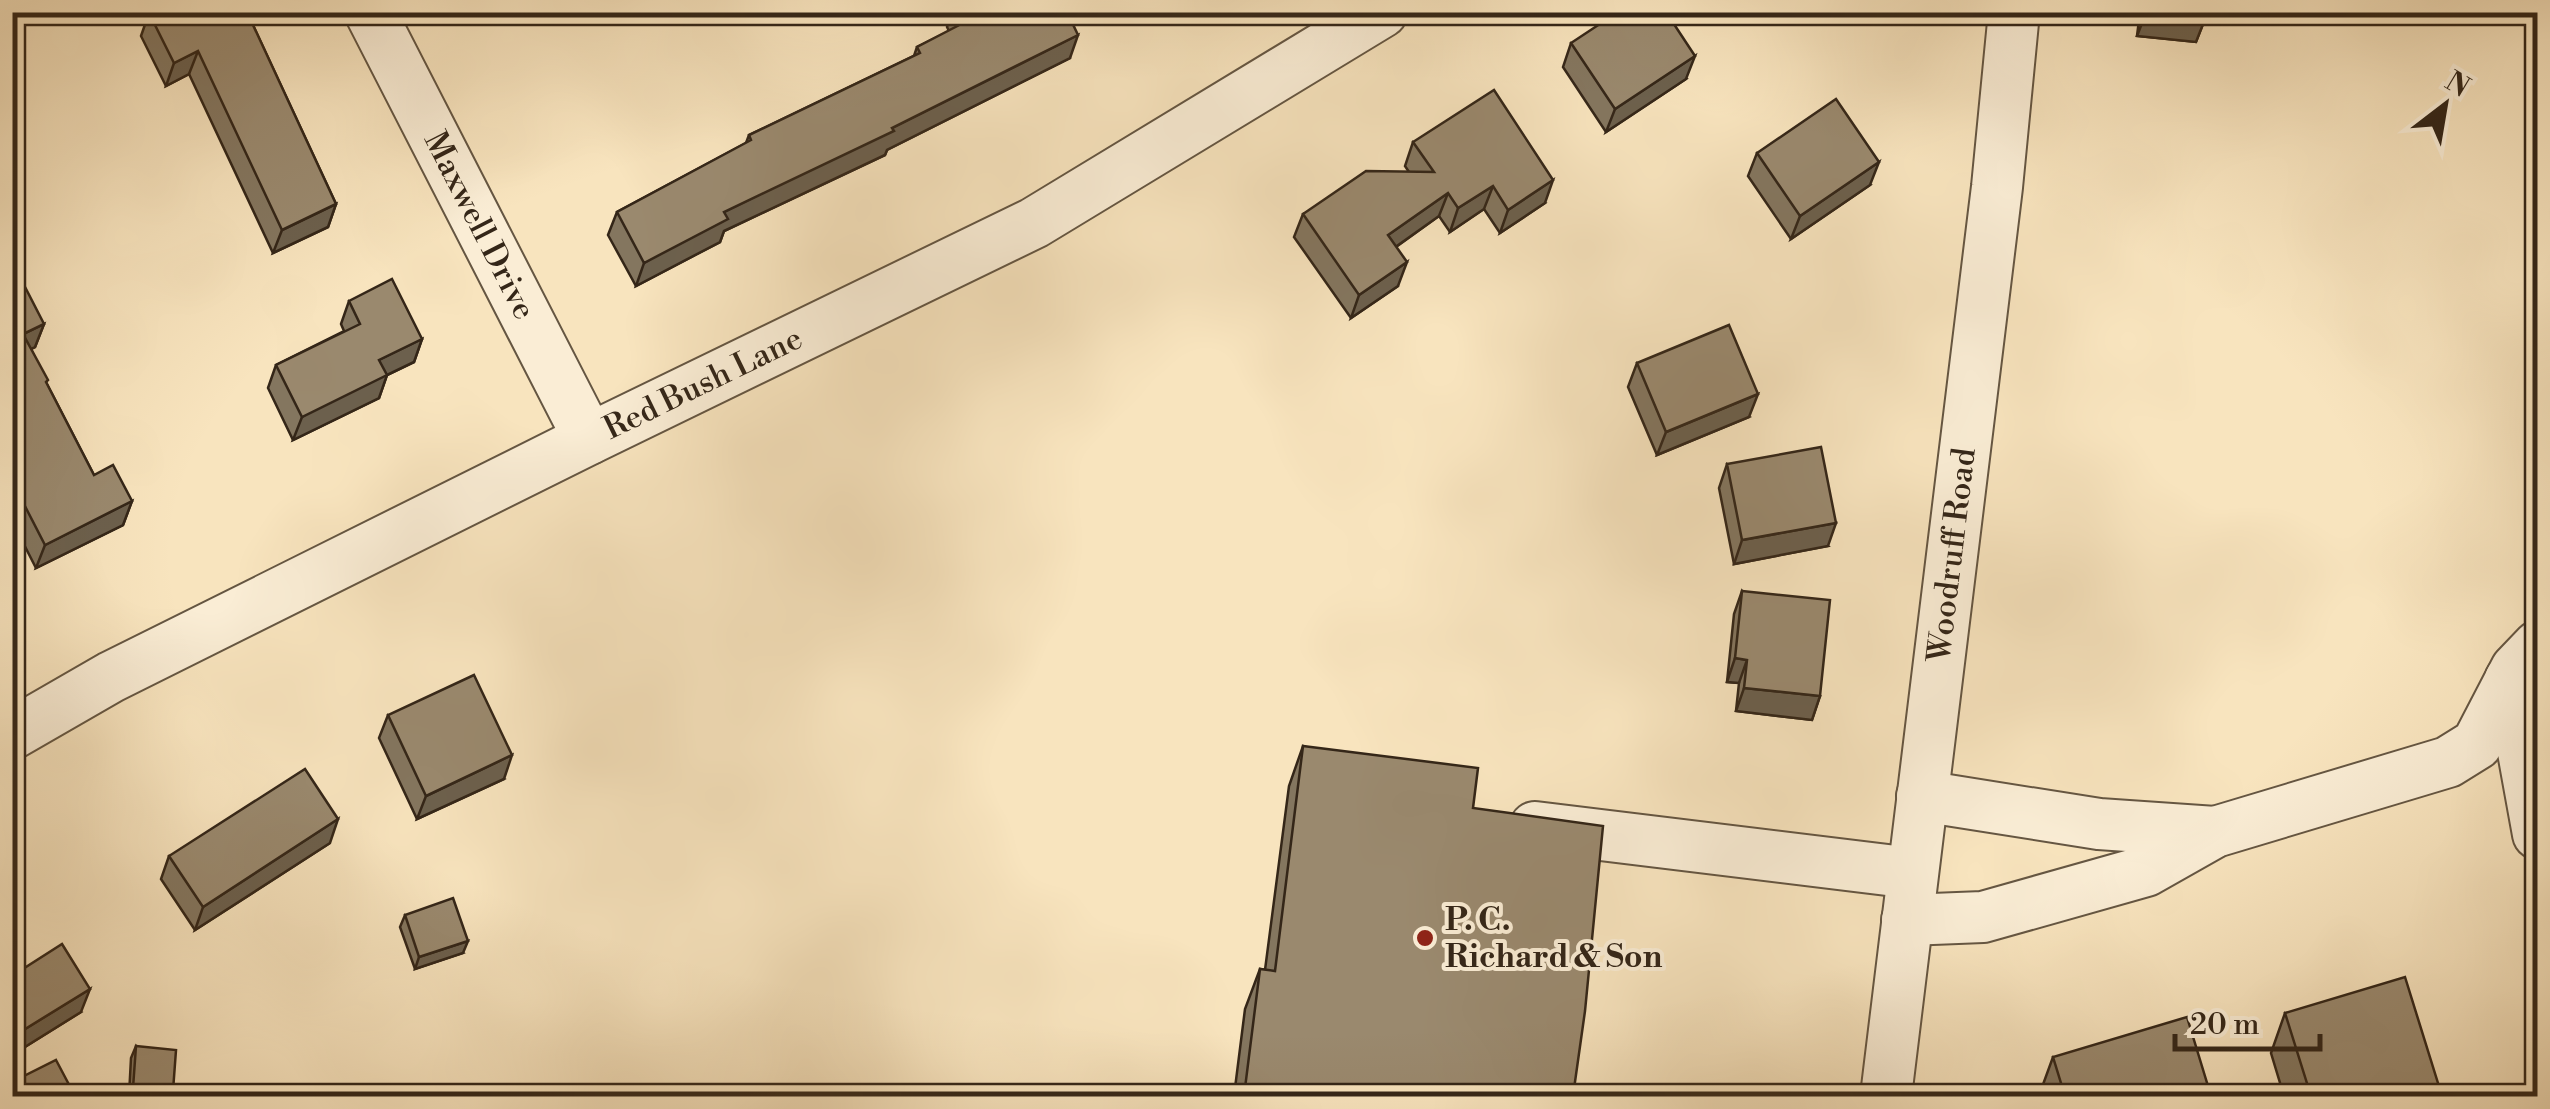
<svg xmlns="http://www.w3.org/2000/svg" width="2550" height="1109" viewBox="0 0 2550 1109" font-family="'Libre Bodoni',serif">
	<rect width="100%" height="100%" fill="#f8e4be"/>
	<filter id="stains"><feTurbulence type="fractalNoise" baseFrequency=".002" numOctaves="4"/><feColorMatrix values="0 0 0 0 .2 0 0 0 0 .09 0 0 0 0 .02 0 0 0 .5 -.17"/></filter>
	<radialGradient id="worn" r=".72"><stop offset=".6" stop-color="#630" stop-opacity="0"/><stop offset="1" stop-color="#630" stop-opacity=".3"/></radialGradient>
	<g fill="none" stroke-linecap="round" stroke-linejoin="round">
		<defs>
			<g id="minor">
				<path id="s1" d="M370 12 589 439"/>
				<polyline points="2510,680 2538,834"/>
				<path id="s2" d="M12 734 111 677 589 439 1034 223 1382 12"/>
				<polyline points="1922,796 2099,824 2215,832"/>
				<polyline points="1535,827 1912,873"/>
				<polyline points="1907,920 1983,917 2146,871 2215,832 2448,762 2477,744 2516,669 2538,646"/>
				<path id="s3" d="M1886 1096 1997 187 2014 12"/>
			</g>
		</defs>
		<use href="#minor" stroke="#655642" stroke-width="54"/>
		<use href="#minor" stroke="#faedd5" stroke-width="50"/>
	</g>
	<g fill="#84765f" stroke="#342618" stroke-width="2.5">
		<polygon points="247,12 336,204 328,227 273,253 189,74 166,86 141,36 149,13"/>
		<polygon points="952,12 1067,12 1070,58 887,150 885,155 724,231 720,242 636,286 608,235 617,212 746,143 749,135 914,56 917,47 949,31 947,27"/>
		<polygon points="1131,12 1152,12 1137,22"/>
		<polygon points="2140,12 2205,12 2205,19 2196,42 2137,36"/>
		<polygon points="1571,43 1686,79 1606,132 1563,67"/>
		<polygon points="1413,142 1545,203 1500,233 1484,209 1450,232 1439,216 1396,247 1398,286 1351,318 1294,237 1303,214 1409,172 1405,166"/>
		<polygon points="1757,153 1870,185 1791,239 1748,176"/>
		<polygon points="12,288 44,324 35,347 31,349 47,384 94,475 132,501 123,525 36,568 12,521"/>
		<polygon points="349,301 422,339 414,362 387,375 379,398 293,440 268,388 276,365 344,331 341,324"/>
		<polygon points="1637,363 1749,417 1657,455 1628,387"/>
		<polygon points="1727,464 1828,546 1734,564 1719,488"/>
		<polygon points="1742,591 1820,696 1812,720 1736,711 1739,683 1727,682 1734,614"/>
		<polygon points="388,715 504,779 417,819 379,738"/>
		<polygon points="1303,746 1473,808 1573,1096 1234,1096 1245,1009 1260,969 1265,970 1289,786"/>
		<polygon points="330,843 195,930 161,879 169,856"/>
		<polygon points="405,915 463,953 415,969 400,927"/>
		<polygon points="12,976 81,1012 12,1055"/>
		<polygon points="2285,1013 2442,1096 2284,1096 2271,1053"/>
		<polygon points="136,1046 171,1096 129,1096 131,1058"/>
		<polygon points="2053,1057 2211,1096 2043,1096 2041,1090"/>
	</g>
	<g fill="#6c604d" stroke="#342618" stroke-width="2.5">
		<polygon points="508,12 523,12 505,21"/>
		<polygon points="1141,12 1152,12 1137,22"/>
		<polygon points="2146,13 2205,19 2196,42 2137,36"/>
		<polygon points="1078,35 1070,58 887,150 885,155 724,231 720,242 636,286 644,263 724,212"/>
		<polygon points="198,51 189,74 166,86 174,63"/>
		<polygon points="1695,56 1686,79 1606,132 1615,109"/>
		<polygon points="1879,162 1870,185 1791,239 1800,216"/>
		<polygon points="1553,180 1545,203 1500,233 1508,210"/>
		<polygon points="1493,186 1484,209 1450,232 1458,208"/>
		<polygon points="1448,193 1439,216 1380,258 1388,235"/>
		<polygon points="336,204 328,227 273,253 282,230"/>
		<polygon points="1407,262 1398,286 1351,318 1359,295"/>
		<polygon points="44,324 35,347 15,357 23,334"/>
		<polygon points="422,339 414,362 387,375 379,398 293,440 302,417 379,360"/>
		<polygon points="1758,394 1749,417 1657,455 1666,432"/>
		<polygon points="132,501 123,525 36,568 45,545"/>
		<polygon points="1836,523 1828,546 1734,564 1742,540"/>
		<polygon points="1735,658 1747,660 1739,683 1727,682"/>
		<polygon points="1744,688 1820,696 1812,720 1736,711"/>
		<polygon points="512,755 504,779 417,819 426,796"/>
		<polygon points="338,819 330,843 195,930 203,907"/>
		<polygon points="468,941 463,953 415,969 419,957"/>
		<polygon points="90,989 81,1012 12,1055 12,1047 17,1034"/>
		<polygon points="133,1088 173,1091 171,1096 130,1096"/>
	</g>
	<g fill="#9a896e" stroke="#342618" stroke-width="2.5">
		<polygon points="247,12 336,204 282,230 198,51 174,63 149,13"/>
		<polygon points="960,12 1067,12 1078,35 892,128 894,131 724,212 728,219 644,263 617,212 751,140 749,135 920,53 917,47 965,22"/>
		<polygon points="1618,12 1666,12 1695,56 1615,109 1571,43"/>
		<polygon points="2146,12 2205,12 2205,19"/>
		<polygon points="1494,90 1553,180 1508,210 1493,186 1458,208 1448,193 1388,235 1407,262 1359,295 1303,214 1366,171 1434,172 1413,142"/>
		<polygon points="1836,99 1879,162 1800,216 1757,153"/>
		<polygon points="392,279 422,339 379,360 387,375 302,417 276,365 360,324 349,301"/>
		<polygon points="23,283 44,324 23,334 48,380 46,382 94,475 113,465 132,501 45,545 12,481 12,288"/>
		<polygon points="1729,325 1758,394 1666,432 1637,363"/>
		<polygon points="1821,447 1836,523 1742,540 1727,464"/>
		<polygon points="1742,591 1830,600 1820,696 1744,688 1747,660 1735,658"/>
		<polygon points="474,675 512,755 426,796 388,715"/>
		<polygon points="1303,746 1478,768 1473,808 1603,826 1585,1011 1573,1096 1244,1096 1260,969 1275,971"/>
		<polygon points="305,769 338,819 203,907 169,856"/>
		<polygon points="453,898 468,941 419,957 405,915"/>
		<polygon points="62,944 90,989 17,1034 12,1027 12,976"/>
		<polygon points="2405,977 2442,1096 2311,1096 2285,1013"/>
		<polygon points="2187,1017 2211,1096 2065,1096 2053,1057"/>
		<polygon points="136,1046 176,1050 173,1091 133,1088"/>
		<polygon points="56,1060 75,1096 12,1096 12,1082"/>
	</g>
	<circle fill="#8f2418" stroke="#faedd5" stroke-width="4" cx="1425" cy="938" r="10"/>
	<g text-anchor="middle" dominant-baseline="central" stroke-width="8" stroke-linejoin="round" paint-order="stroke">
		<g font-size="32" fill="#342618" stroke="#faedd5">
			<text stroke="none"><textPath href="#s1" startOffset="240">Maxwell Drive</textPath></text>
			<text stroke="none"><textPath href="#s2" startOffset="775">Red Bush Lane</textPath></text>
			<text stroke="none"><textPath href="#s3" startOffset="545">Woodruff Road</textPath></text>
		</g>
		<g font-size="32" font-weight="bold" fill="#342618" stroke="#faedd5" text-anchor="start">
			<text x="1445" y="920">P. C.<tspan x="1445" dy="37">Richard &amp; Son</tspan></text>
		</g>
	</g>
	<rect width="2550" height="1109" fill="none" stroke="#f8e4be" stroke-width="50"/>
	<rect x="15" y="15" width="2520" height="1079" fill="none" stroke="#342618" stroke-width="5"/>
	<rect x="25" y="25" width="2500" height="1059" fill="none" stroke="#342618" stroke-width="2.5"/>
	<g transform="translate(2445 105) rotate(31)" stroke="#faedd5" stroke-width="8" paint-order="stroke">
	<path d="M0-8L18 38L0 25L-18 38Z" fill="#342618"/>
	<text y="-15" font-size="28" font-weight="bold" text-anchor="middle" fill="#342618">N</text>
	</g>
	<path d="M2175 1034v15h145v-15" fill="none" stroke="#342618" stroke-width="5"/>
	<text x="2190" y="1034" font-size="30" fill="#342618" stroke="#faedd5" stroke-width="8" paint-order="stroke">20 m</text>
	<rect width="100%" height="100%" filter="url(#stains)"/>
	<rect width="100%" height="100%" fill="url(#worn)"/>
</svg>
